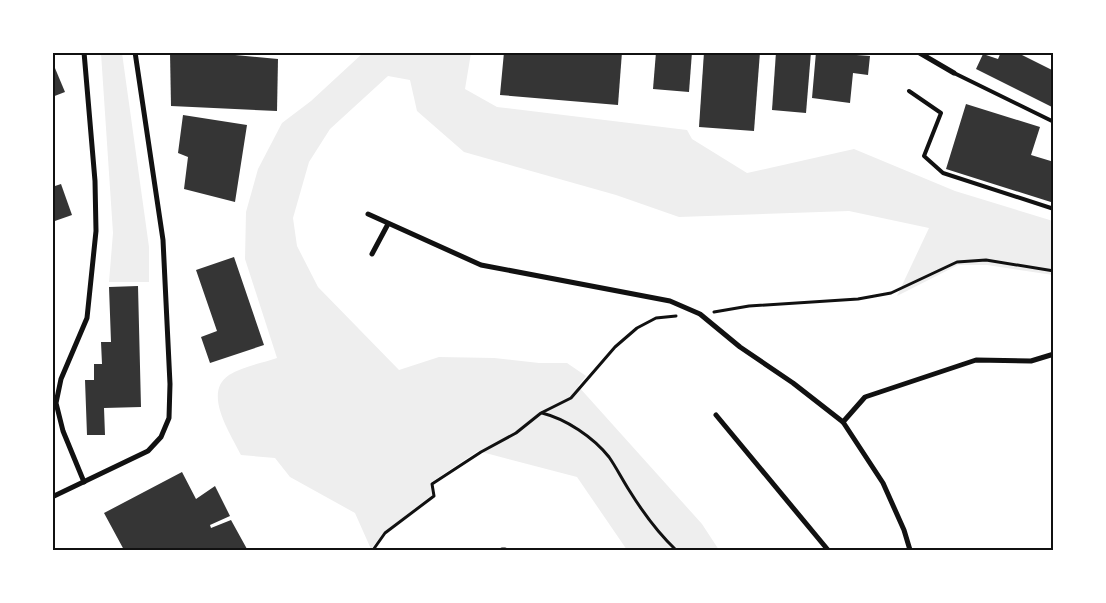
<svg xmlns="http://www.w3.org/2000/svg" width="1106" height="603" viewBox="0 0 1106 603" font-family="'Noto Sans',sans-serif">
	<rect width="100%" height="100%" fill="#fff"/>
	<g fill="#eee">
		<polygon points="101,53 122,53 149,247 149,282 109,282 113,233"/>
		<path d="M363 53H471L465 89 497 107 687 130 692 139 747 173 854 149 955 191 1053 221V275L987 265H958L897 296 929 228 849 211 679 217 616 195 464 152 417 111 410 80 388 76 330 129 309 162 293 218 297 246 318 287 399 370 439 357 494 358 539 363H567L586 376 578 386 702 524 719 550H627L577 477 478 451 430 483 432 495 384 532 371 549 355 513 290 477 275 458 241 455C231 434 202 393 229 375 242 367 262 363 277 358L245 259 246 212 258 169 282 123 311 101Z"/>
	</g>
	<g fill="#353535">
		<polygon points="170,52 204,52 278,59 277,111 171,106"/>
		<polygon points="504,52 622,52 618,105 500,95"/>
		<polygon points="656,52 692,52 689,92 653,89"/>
		<polygon points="704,52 760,52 754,131 699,127"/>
		<polygon points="776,52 811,52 806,113 772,110"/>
		<polygon points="816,52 870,56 868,75 853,73 850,103 812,98"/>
		<polygon points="1001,52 1016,52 1054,71 1054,108 976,69 983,54 998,59"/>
		<polygon points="52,61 65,92 52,97"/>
		<polygon points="966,104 1040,127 1031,155 1054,162 1054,203 946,169"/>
		<polygon points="183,115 247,125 235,202 184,189 188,157 178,153"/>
		<polygon points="61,184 72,215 52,222 52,187"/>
		<polygon points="234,257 264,345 210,363 201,337 217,331 196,270"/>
		<polygon points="138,286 141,407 104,408 105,435 87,435 85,380 94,380 94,364 102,364 101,342 111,342 109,287"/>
		<polygon points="182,472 196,499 215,486 230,516 210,525 211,528 231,520 247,549 124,550 104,513"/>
	</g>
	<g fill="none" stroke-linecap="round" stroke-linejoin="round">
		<g stroke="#111" stroke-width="3">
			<polyline points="714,312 749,306 858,299 891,293 957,262 986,260 1054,271"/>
			<path d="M542 413C566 419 593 437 609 457 616 467 622 479 629 490 642 511 658 533 676 550"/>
			<polyline points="373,550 385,533 434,496 432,484 481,452 516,433 541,413 571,398 615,347 637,328 656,318 676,316"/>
		</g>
		<g stroke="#111" stroke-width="4">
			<polyline points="954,73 1054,122"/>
			<polyline points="909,91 941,113 924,156 943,173 1054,209"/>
		</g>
		<g stroke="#111" stroke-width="5">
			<polyline points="84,52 95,181 96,231 87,318 61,379 56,403 63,431 84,482"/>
			<polyline points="918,52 954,73"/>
			<polyline points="368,214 481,265 670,301 700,314 740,347 793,383 843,422 883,483 904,530 910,550"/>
			<polyline points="372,254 388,224"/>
			<polyline points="716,415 828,550"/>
			<polyline points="843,422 865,397 976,360 1031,361 1054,354"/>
			<polyline points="52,497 148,451 161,437 169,418 170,384 163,240 135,52"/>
			<polyline points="502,550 505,550"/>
		</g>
	</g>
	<rect width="1106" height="603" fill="none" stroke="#ffffff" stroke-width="108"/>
	<rect x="54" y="54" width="998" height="495" fill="none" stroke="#111" stroke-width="2"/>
</svg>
